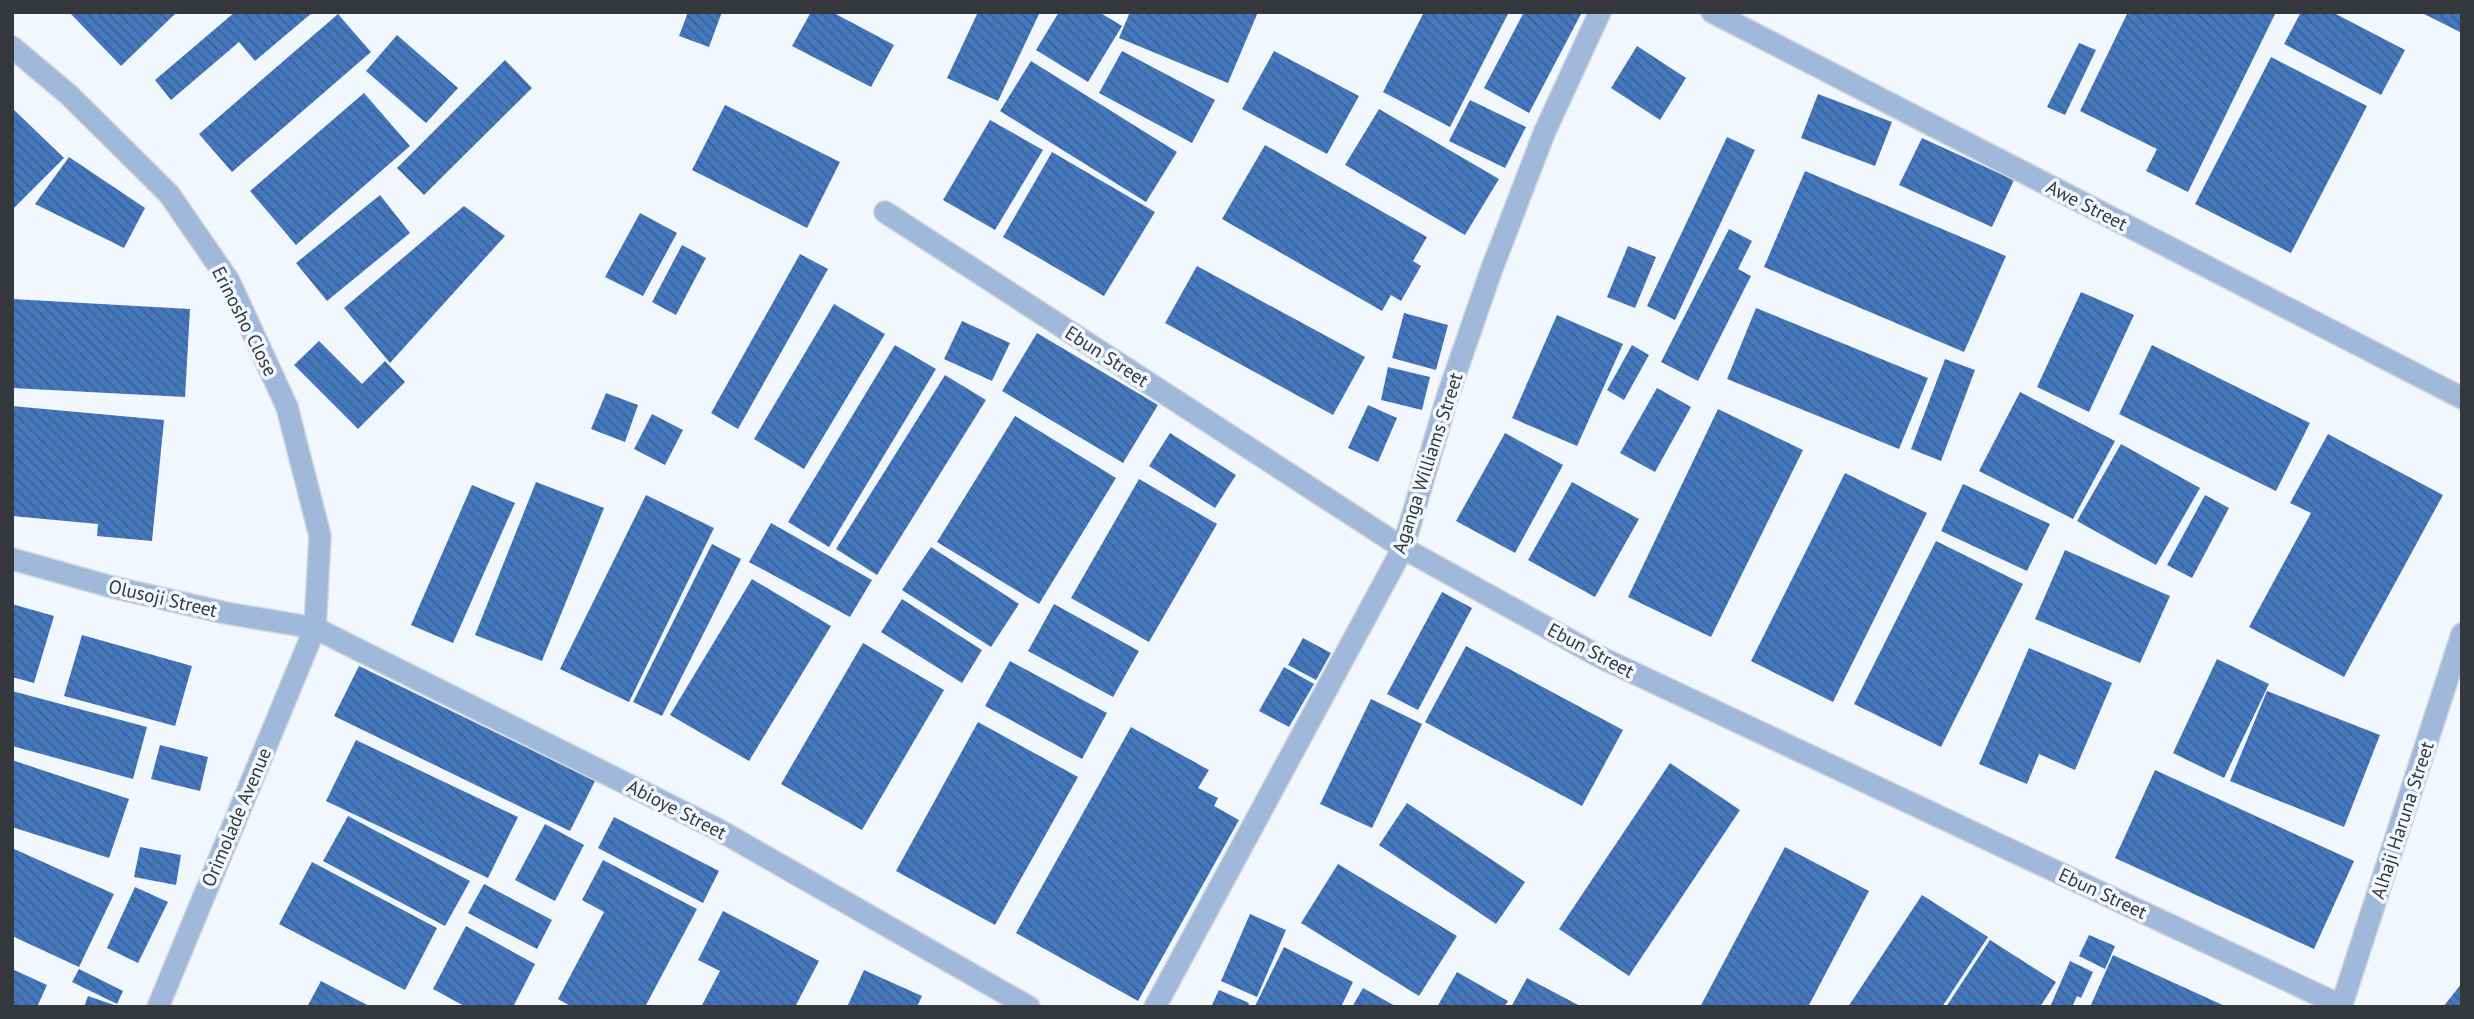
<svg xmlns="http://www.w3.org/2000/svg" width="2474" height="1019" viewBox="0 0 2474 1019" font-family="'PT Sans',sans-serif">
	<defs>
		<pattern id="building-back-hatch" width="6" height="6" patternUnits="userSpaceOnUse" patternTransform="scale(1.75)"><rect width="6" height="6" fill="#47b"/><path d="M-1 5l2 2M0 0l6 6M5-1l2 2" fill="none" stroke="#3a6299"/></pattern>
	</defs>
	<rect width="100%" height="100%" fill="#f2f7fe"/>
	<g fill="url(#building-back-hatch)">
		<polygon points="69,12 177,12 121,66"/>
		<polygon points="235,12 313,12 255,61 239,42 171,100 155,80"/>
		<polygon points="688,12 722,12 709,47 679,36"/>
		<polygon points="811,12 832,12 894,45 871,87 792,46"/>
		<polygon points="978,12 1040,12 998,101 947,78"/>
		<polygon points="1059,12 1099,12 1122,26 1088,82 1036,50"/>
		<polygon points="1130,12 1258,12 1228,83 1119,38"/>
		<polygon points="1424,12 1509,12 1450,127 1383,92"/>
		<polygon points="1524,12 1582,12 1529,113 1484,88"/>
		<polygon points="2128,12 2276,12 2188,192 2146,171 2157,149 2080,111"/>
		<polygon points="2301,12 2332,12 2405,50 2381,95 2284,44"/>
		<polygon points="2420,12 2462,12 2462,33"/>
		<polygon points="338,14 371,52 232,172 199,134"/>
		<polygon points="397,35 458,88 426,123 366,71"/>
		<polygon points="2079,43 2096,50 2065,115 2047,107"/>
		<polygon points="1637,46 1686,78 1660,120 1611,88"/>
		<polygon points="1122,51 1215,100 1192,143 1099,93"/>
		<polygon points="1274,51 1359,96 1327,154 1242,109"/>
		<polygon points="2271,57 2367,106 2291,253 2195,204"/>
		<polygon points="505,60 532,88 424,195 397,168"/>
		<polygon points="1031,61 1177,152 1146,202 1000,111"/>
		<polygon points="364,93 410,146 296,245 250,191"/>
		<polygon points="1818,94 1892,122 1875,166 1801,138"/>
		<polygon points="1470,100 1526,127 1505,168 1449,141"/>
		<polygon points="725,105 840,162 807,228 692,170"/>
		<polygon points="12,108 64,158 12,210"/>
		<polygon points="1379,109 1499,179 1465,235 1345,165"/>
		<polygon points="990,120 1043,150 995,230 943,200"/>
		<polygon points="1727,137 1755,150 1675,320 1647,306"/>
		<polygon points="1922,138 2014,180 1992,227 1899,185"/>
		<polygon points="1265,145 1427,237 1413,261 1421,266 1401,301 1391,295 1382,311 1222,219"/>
		<polygon points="1052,152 1155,212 1104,296 1003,237"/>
		<polygon points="69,157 145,208 124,248 35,204"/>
		<polygon points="1805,171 2006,256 1964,352 1764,267"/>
		<polygon points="380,195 410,233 327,301 296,263"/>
		<polygon points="464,206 505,236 390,363 344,308"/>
		<polygon points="640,213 677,233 643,296 605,277"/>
		<polygon points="1729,229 1752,241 1738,269 1751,276 1698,381 1661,362"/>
		<polygon points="682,245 706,258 676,315 652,302"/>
		<polygon points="1628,246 1656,257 1635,308 1607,297"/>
		<polygon points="800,254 828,269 738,429 711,413"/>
		<polygon points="1197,266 1365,357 1333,415 1165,323"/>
		<polygon points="2081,292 2134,315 2089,412 2037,387"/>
		<polygon points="12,299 190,309 185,397 12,388"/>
		<polygon points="834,304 885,334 804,469 754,439"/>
		<polygon points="1756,308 1928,378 1899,449 1727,379"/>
		<polygon points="1404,313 1448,325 1436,370 1392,358"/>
		<polygon points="1557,315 1623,344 1577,446 1512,418"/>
		<polygon points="962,321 1010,343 992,381 944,359"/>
		<polygon points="1037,333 1158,405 1123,463 1002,391"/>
		<polygon points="319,341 362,384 385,361 405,382 358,429 294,365"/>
		<polygon points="895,345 936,369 829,547 788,522"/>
		<polygon points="1632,345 1649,355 1624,400 1607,390"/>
		<polygon points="2152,345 2310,423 2276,491 2119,414"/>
		<polygon points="1945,359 1975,370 1941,461 1911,449"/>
		<polygon points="1388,367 1430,377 1422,410 1381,400"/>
		<polygon points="945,375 986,400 877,575 836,549"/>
		<polygon points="1657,388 1691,407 1655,472 1620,453"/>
		<polygon points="2020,392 2115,441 2073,519 1979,471"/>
		<polygon points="606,393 638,405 625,442 591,429"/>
		<polygon points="1368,405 1397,418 1378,462 1348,448"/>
		<polygon points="12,406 164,420 152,541 97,536 98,524 12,516"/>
		<polygon points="1718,409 1803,450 1711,637 1628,597"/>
		<polygon points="652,414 683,430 665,465 634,449"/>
		<polygon points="1015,416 1116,478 1039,604 937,542"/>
		<polygon points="1170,433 1236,475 1215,508 1149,466"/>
		<polygon points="1505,433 1563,465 1515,553 1456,521"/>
		<polygon points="2328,434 2443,495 2344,677 2249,627 2311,513 2290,503"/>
		<polygon points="2121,444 2200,488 2156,565 2077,521"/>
		<polygon points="1845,473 1927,513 1833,702 1751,661"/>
		<polygon points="1139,479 1217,524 1149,642 1071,598"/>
		<polygon points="536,482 604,508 542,661 475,635"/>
		<polygon points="1572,482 1639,519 1595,597 1528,560"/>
		<polygon points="1963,484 2050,524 2027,571 1941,531"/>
		<polygon points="472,485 515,503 453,643 411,625"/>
		<polygon points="646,495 714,528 629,702 560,669"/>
		<polygon points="2205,495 2229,508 2192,578 2167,565"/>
		<polygon points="771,523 872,580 850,617 749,562"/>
		<polygon points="1936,541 2023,584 1941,747 1854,704"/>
		<polygon points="712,544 741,559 662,716 633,702"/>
		<polygon points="931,547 1019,604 991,647 902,590"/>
		<polygon points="2065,550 2170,596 2140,663 2035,619"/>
		<polygon points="752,579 831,626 749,761 670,715"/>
		<polygon points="1442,592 1472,608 1418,710 1387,694"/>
		<polygon points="902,599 982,650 962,683 881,632"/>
		<polygon points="12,604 54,616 34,683 12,677"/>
		<polygon points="1054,604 1139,651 1113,697 1028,651"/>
		<polygon points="82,635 192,666 175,726 64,696"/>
		<polygon points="1303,638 1331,653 1316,680 1288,665"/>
		<polygon points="863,643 944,690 862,830 781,784"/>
		<polygon points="1466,646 1623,730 1582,806 1425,722"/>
		<polygon points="2029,648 2112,683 2075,770 2039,754 2027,784 1979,764"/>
		<polygon points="2217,659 2269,684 2224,778 2173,753"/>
		<polygon points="1010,661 1107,713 1082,759 985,706"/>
		<polygon points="359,666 595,781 570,831 334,716"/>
		<polygon points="1284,667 1314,684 1289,727 1259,711"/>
		<polygon points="12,691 147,727 133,779 12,746"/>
		<polygon points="2267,691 2380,735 2344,827 2230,781"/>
		<polygon points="1371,699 1422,724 1372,828 1320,804"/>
		<polygon points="978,722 1078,777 995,925 896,871"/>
		<polygon points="1131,727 1209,770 1198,788 1218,798 1214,806 1239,820 1138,1001 1016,933"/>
		<polygon points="356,740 518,817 488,878 326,801"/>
		<polygon points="160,745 208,757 200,791 151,779"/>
		<polygon points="12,760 129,799 109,858 12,827"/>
		<polygon points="1670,763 1740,810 1629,976 1559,929"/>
		<polygon points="2155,770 2354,861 2314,949 2115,858"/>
		<polygon points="1407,803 1525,882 1496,924 1379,845"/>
		<polygon points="348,816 470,881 445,926 323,861"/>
		<polygon points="614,817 719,871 703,903 598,848"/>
		<polygon points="545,824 584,845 555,901 515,880"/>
		<polygon points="140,847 181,855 176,885 134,877"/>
		<polygon points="1785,847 1869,891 1808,1007 1700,1007"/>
		<polygon points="12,848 114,894 79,967 12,936"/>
		<polygon points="603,860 697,909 645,1007 572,1007 558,999 604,912 582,900"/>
		<polygon points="312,862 437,928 405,990 279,924"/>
		<polygon points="1338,864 1457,936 1419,996 1301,923"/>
		<polygon points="484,884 552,920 537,949 468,913"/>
		<polygon points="135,887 168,902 138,963 107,948"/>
		<polygon points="1922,895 1988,937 1942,1007 1848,1007"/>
		<polygon points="723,911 819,961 795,1007 701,1007 720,971 698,960"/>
		<polygon points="1250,914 1286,930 1257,997 1221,981"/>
		<polygon points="466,926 535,964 513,1007 466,1007 433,989"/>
		<polygon points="2089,935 2115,946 2105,969 2079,956"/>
		<polygon points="1990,940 2056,982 2040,1007 1946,1007"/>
		<polygon points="1284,947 1353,982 1341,1007 1255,1006"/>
		<polygon points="2113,955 2227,1007 2090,1007"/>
		<polygon points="2070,961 2093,972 2081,998 2077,996 2072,1007 2050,1007"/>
		<polygon points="12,969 47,985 37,1007 12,1007"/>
		<polygon points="79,969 123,991 117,1004 72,982"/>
		<polygon points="864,970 922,996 917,1007 847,1007"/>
		<polygon points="1457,972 1508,1001 1504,1007 1437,1007"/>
		<polygon points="1527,978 1582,1007 1511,1007"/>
		<polygon points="321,981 371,1007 307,1007"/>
		<polygon points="2462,983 2462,1007 2443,1007"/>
		<polygon points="1363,988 1397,1007 1352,1007"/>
		<polygon points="1219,990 1249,1003 1248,1007 1211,1007"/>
		<polygon points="88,996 117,1006 117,1007 84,1007"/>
	</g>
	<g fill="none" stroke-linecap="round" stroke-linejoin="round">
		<defs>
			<g id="minor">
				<polyline points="1712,12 2462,398"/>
				<polyline points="12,47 69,95 169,194 229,281 287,407 320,536 315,628 158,1007"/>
				<polyline points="885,212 1403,548 1602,658 2342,1006"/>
				<polyline points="12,559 112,587 226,613 315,628 719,830 1029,1007"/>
				<polyline points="1155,1007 1403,548 1448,395 1491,271 1545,131 1600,12"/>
				<polyline points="2341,1007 2462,634"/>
			</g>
		</defs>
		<use href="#minor" stroke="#d0d4db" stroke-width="24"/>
		<use href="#minor" stroke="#a0b8d9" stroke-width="21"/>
	</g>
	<g text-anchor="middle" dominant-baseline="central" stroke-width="7" stroke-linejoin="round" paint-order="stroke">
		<g font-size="19" fill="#34373c" stroke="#f2f7fe">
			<text transform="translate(2087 205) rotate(27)">Awe Street</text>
			<text transform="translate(245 321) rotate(63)">Erinosho Close</text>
			<text transform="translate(1107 356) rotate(33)">Ebun Street</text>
			<text transform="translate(1427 463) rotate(-72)">Aganga Williams Street</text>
			<text transform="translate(163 598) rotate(13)">Olusoji Street</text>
			<text transform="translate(1591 650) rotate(28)">Ebun Street</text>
			<text transform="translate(677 809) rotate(27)">Abioye Street</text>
			<text transform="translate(236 817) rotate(-67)">Orimolade Avenue</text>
			<text transform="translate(2402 820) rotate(-72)">Alhaji Haruna Street</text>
			<text transform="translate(2103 893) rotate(25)">Ebun Street</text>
		</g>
	</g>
	<rect width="2474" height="1019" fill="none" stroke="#34373c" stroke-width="28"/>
</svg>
